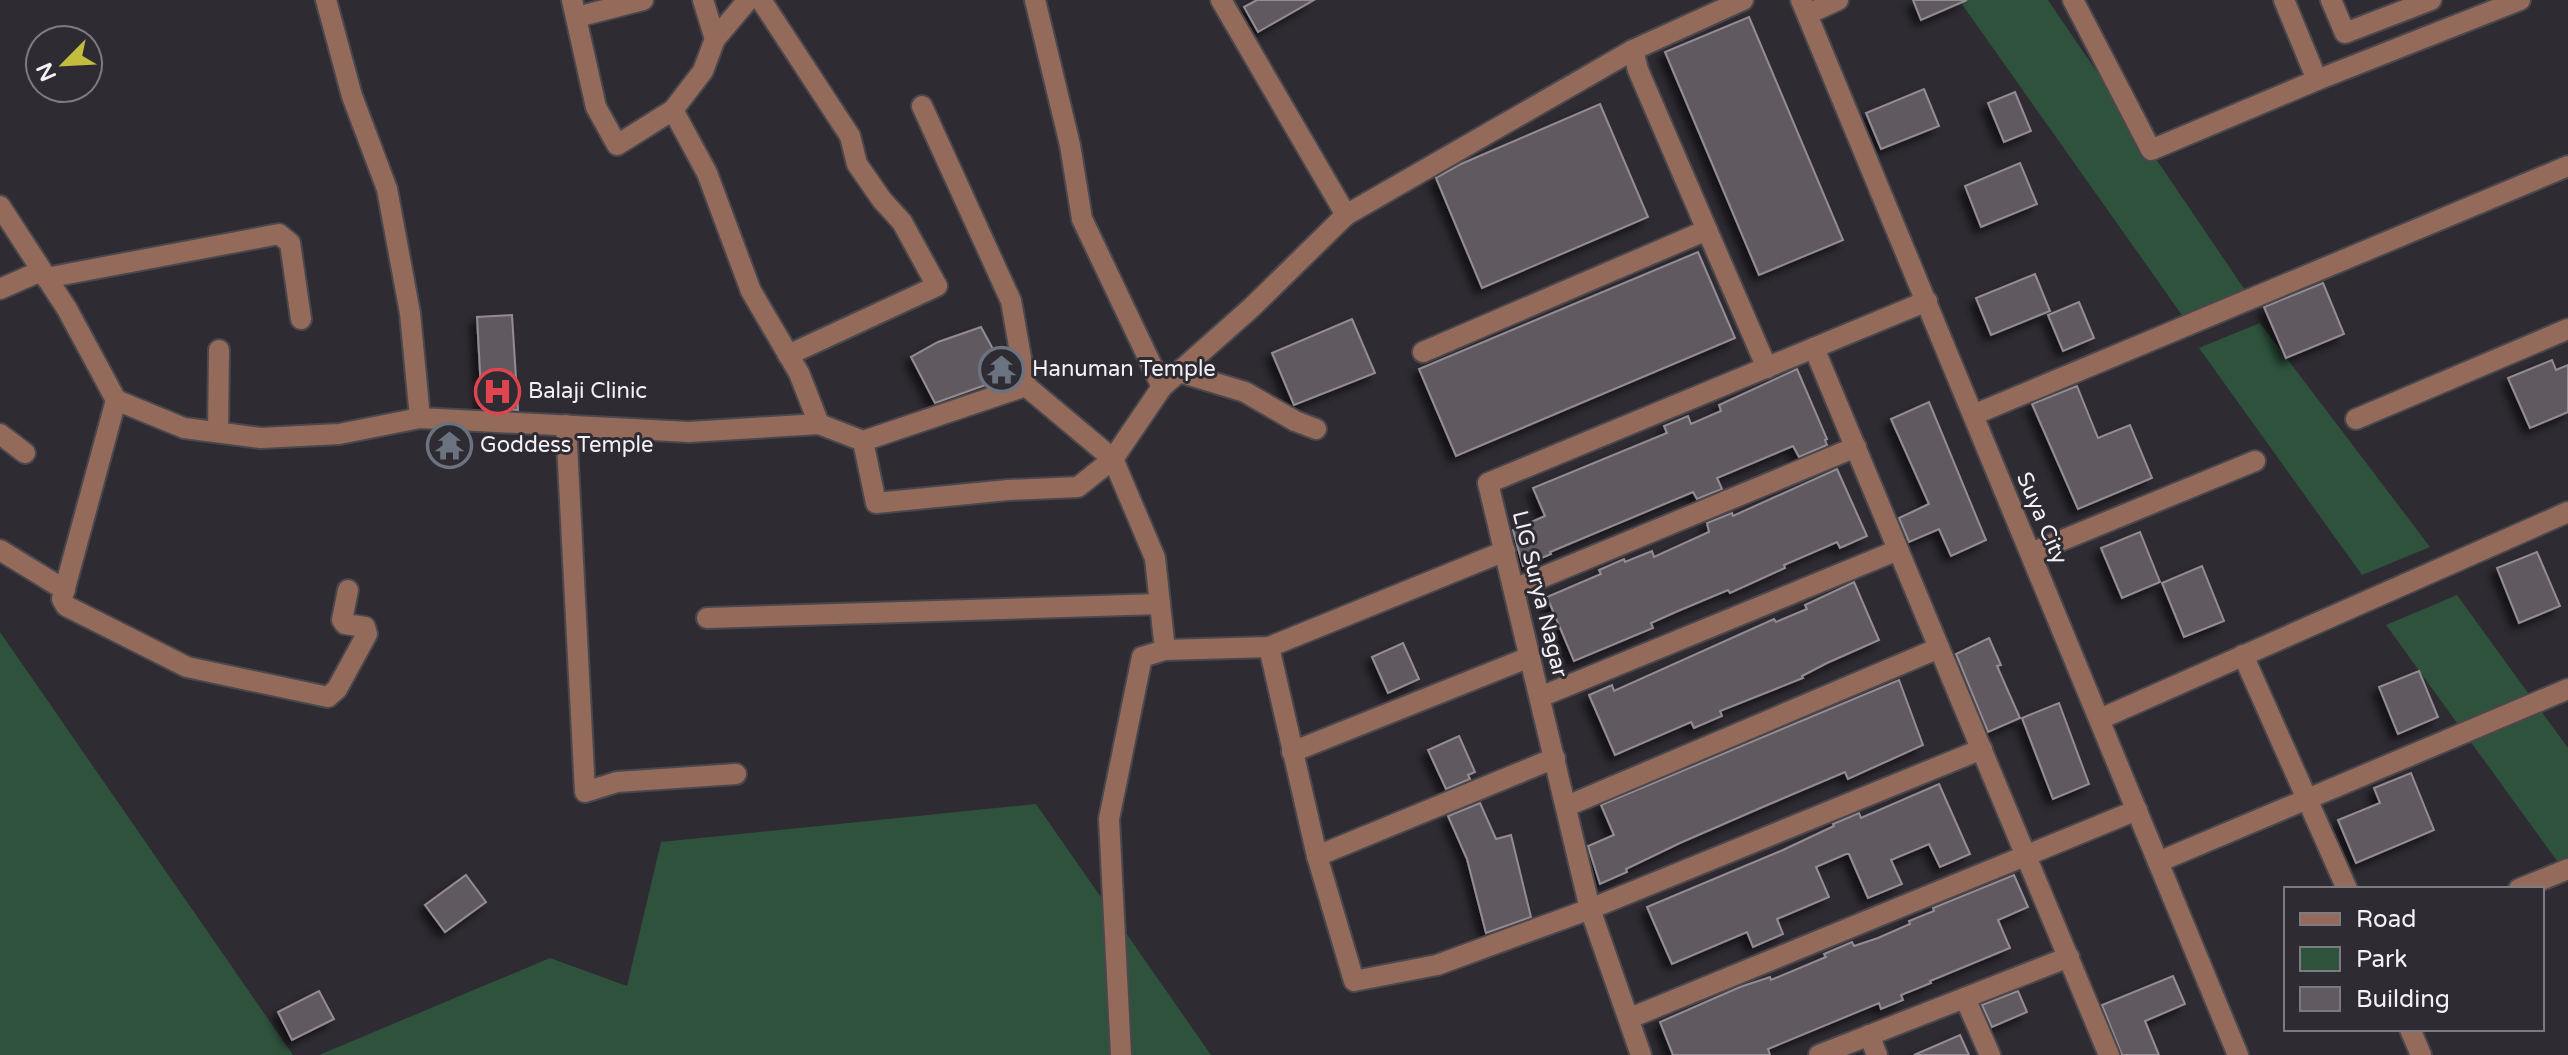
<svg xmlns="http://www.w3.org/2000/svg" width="2568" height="1055" viewBox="0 0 2568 1055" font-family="'Varela Round',sans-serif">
	<defs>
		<filter id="shadow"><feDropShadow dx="-6" dy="6" stdDeviation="4" flood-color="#0009"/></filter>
	</defs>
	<rect width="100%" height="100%" fill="#2f2b32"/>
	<g fill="#2e523c">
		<polygon points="1959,0 2048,0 2247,293 2184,318"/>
		<polygon points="2260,323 2430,547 2362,575 2199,348"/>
		<polygon points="2457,595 2568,748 2568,876 2386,625"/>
		<polygon points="0,632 293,1055 0,1055"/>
		<polygon points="1036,804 1211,1055 319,1055 550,958 627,986 661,842"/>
	</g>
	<g fill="#615a61" stroke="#938c93" stroke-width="2" filter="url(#shadow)">
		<polygon points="1257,0 1314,0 1258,32 1244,7"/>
		<polygon points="1913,0 1967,0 1921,20"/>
		<polygon points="1749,17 1843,240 1759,275 1665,52"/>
		<polygon points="1924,89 1939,126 1881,149 1866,113"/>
		<polygon points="2015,92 2031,131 2004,142 1988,103"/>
		<polygon points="1600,104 1648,217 1482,288 1436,178 1461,164"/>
		<polygon points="2020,163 2037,204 1981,227 1965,186"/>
		<polygon points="1698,252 1735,338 1456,456 1419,369"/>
		<polygon points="2035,274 2050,311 1991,335 1976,298"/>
		<polygon points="2323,283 2344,334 2286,358 2264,307"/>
		<polygon points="2079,302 2094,338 2063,351 2048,315"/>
		<polygon points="512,315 518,410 482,408 477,317"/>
		<polygon points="1352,319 1375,373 1294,405 1272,353"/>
		<polygon points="981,327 1008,377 935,403 911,357 938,342"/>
		<polygon points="2552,360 2556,370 2568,365 2568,412 2530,428 2508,378"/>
		<polygon points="1797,369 1827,439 1825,440 1827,445 1799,457 1793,446 1717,478 1722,489 1697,499 1693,492 1550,552 1551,554 1523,566 1513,530 1545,516 1533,488 1667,433 1664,426 1688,416 1691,424 1721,411 1719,405"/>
		<polygon points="2077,386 2098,438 2130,425 2152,478 2078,509 2032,404"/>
		<polygon points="1929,402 1986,540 1951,556 1939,529 1909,542 1899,518 1929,504 1891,419"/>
		<polygon points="1837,469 1867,536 1840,548 1837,542 1784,565 1785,568 1730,593 1728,590 1678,611 1651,623 1653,628 1574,661 1547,597 1601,574 1599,570 1624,559 1625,562 1652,551 1654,557 1709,532 1707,523 1732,513 1733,516"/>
		<polygon points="2140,532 2160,582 2122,598 2101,548"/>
		<polygon points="2537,552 2560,606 2519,623 2497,568"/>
		<polygon points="2202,566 2224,621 2184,637 2162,583"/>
		<polygon points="1854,582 1879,640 1827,663 1802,676 1803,678 1720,711 1722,716 1694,728 1691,722 1615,755 1589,695 1612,685 1614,691 1774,619 1776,622 1807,609 1805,605"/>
		<polygon points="1989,638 2001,665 1997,666 2020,718 1988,732 1956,654"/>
		<polygon points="1403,643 1419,679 1388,693 1372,657"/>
		<polygon points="2419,671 2438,717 2398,734 2379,687"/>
		<polygon points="1899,680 1923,745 1848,779 1845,772 1765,806 1680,843 1626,869 1627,872 1600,884 1588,846 1614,835 1601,805"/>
		<polygon points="2059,703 2089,784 2053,799 2022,718"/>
		<polygon points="1459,736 1475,772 1468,775 1470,779 1446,789 1428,750"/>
		<polygon points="2411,773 2434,830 2356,863 2338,820 2380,803 2374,788"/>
		<polygon points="1939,784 1970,854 1940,867 1929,844 1891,860 1902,884 1868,898 1849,854 1846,854 1816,867 1829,897 1777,919 1783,934 1753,947 1747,932 1672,964 1647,907 1783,850 1834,826 1833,824 1859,813 1861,818"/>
		<polygon points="1480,803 1496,839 1511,835 1531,917 1486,933 1467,859 1448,816"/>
		<polygon points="466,875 486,902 445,932 425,905"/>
		<polygon points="2014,875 2028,907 1998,920 2010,948 1930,981 1931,983 1901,995 1903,1000 1881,1009 1879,1003 1768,1049 1770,1055 1673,1055 1660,1022 1740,987 1770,977 1771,980 1826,957 1824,954 1852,942 1854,946 1878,938 1910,924 1909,921 1934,911 1933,908"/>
		<polygon points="2173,976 2185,1004 2145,1021 2159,1055 2122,1055 2102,1005"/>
		<polygon points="319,991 334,1019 292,1040 278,1012"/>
		<polygon points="2018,991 2027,1012 1992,1027 1982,1005"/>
		<polygon points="1960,1035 1969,1055 1914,1055"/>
	</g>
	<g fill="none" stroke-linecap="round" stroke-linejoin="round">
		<defs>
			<g id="minor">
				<polyline points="326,0 352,96 387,189 410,313 420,418"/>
				<polyline points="572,0 596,107 617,145 673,110 703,71 715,39 748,0"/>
				<polyline points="703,0 715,39"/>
				<polyline points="761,0 850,136 857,164 882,200 902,222 937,286 788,355"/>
				<polyline points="1035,0 1070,145 1082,219 1162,387"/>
				<polyline points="1221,0 1346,215"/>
				<polyline points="1801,0 2238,1055"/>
				<polyline points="2073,0 2151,150 2317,80 2520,0"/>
				<polyline points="2284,0 2317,80"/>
				<polyline points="2331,0 2345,33 2431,0"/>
				<polyline points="1808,14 1838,0"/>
				<polyline points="577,17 643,0"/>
				<polyline points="922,106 1011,301 1026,386"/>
				<polyline points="673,110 707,173 751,291 799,373 819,424"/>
				<polyline points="0,206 67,309 116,400 184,428 261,438 339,434 420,418 689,432 819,424 863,441 1026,386 1113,459 1155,558 1165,650 1269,647 1505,551"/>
				<polyline points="1707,230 1767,368"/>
				<polyline points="46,278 279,234 290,243 301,319"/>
				<polyline points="0,289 41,271"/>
				<polyline points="1814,348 2109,1055"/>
				<polyline points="1423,352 1707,230 1638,70 1633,50"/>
				<polyline points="1179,372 1245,392 1295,421 1316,429"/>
				<polyline points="116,400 62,599 66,606 187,667 328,697 337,689 367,634 365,627 345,624 342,620 348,590"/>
				<polyline points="1973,415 2568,166"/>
				<polyline points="2356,419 2568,329"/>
				<polyline points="566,425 585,792 617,782 736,774"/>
				<polyline points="218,432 219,350"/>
				<polyline points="0,434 25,453"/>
				<polyline points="863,441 876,503 1008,490 1078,487 1113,459 1162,387 1251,308 1346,215 1633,50 1743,0"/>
				<polyline points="0,550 65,590"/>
				<polyline points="2031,553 2255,461"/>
				<polyline points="1514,589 1856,447"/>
				<polyline points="707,618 1160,604"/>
				<polyline points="1269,647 1317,856 1354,981 1437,965 1590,909 1982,749"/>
				<polyline points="2243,655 2347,889"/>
				<polyline points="1540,697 1898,550"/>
				<polyline points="2100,719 2568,512"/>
				<polyline points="1292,752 1530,657"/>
				<polyline points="1567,806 1939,648"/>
				<polyline points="1317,856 1555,758"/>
				<polyline points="2158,862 2568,689"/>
				<polyline points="2519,889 2568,869"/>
				<polyline points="1965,998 1990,1055"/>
				<polyline points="1630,1018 2137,810"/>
				<polyline points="2410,1029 2421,1055"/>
				<polyline points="1869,1035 1877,1055"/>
				<polyline points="1121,1055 1109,819 1142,657 1165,650"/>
				<polyline points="1641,1055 1590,909 1488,483 1927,301"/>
				<polyline points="1819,1055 2069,957"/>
			</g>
		</defs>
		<use href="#minor" stroke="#4a474d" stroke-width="24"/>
		<use href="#minor" stroke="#946a5b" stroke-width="20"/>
	</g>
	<defs>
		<symbol id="temple-ring" viewBox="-11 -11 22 22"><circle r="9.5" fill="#2f2b32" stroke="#6b7280" stroke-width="1.5"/><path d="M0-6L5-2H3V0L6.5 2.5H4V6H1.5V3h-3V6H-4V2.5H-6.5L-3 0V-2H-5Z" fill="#6b7280"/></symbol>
		<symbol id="hospital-ring" viewBox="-11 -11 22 22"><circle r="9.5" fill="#2f2b32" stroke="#e0444e" stroke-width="1.5"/><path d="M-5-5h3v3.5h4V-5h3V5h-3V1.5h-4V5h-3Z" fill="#e0444e"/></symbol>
	</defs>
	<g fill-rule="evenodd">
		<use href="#temple-ring" x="976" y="344" width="51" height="51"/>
		<use href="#hospital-ring" x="472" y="366" width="51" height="51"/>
		<use href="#temple-ring" x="424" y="420" width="51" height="51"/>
	</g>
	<g text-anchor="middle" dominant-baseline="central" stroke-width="6" stroke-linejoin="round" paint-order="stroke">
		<g font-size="22" fill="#f3f1f5" stroke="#2f2b32" text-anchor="start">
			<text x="1032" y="369">Hanuman Temple</text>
			<text x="528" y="391">Balaji Clinic</text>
			<text x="480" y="445">Goddess Temple</text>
		</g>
		<g font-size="22" fill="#f3f1f5" stroke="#2f2b32">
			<text transform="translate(2042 518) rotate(67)">Suya City</text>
			<text transform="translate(1540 594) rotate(76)">LIG Surya Nagar</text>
		</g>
	</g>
	<rect x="2284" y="887" width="260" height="144" fill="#2f2b32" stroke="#7d7a80" stroke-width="2"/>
	<rect x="2300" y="913" width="40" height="12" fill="#946a5b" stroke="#7d7a80" stroke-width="2"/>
	<text x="2356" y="927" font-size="24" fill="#f3f1f5">Road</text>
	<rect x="2300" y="947" width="40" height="24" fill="#2e523c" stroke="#7d7a80" stroke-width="2"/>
	<text x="2356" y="967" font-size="24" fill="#f3f1f5">Park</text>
	<rect x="2300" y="987" width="40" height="24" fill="#615a61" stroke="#7d7a80" stroke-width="2"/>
	<text x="2356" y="1007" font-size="24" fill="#f3f1f5">Building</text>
	<g transform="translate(64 64) rotate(246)"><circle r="38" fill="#2f2b32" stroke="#7d7a80" stroke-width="2"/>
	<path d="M0-6L14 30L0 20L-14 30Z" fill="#c4bc3e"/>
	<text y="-12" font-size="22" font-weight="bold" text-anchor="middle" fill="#f3f1f5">N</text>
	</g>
</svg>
